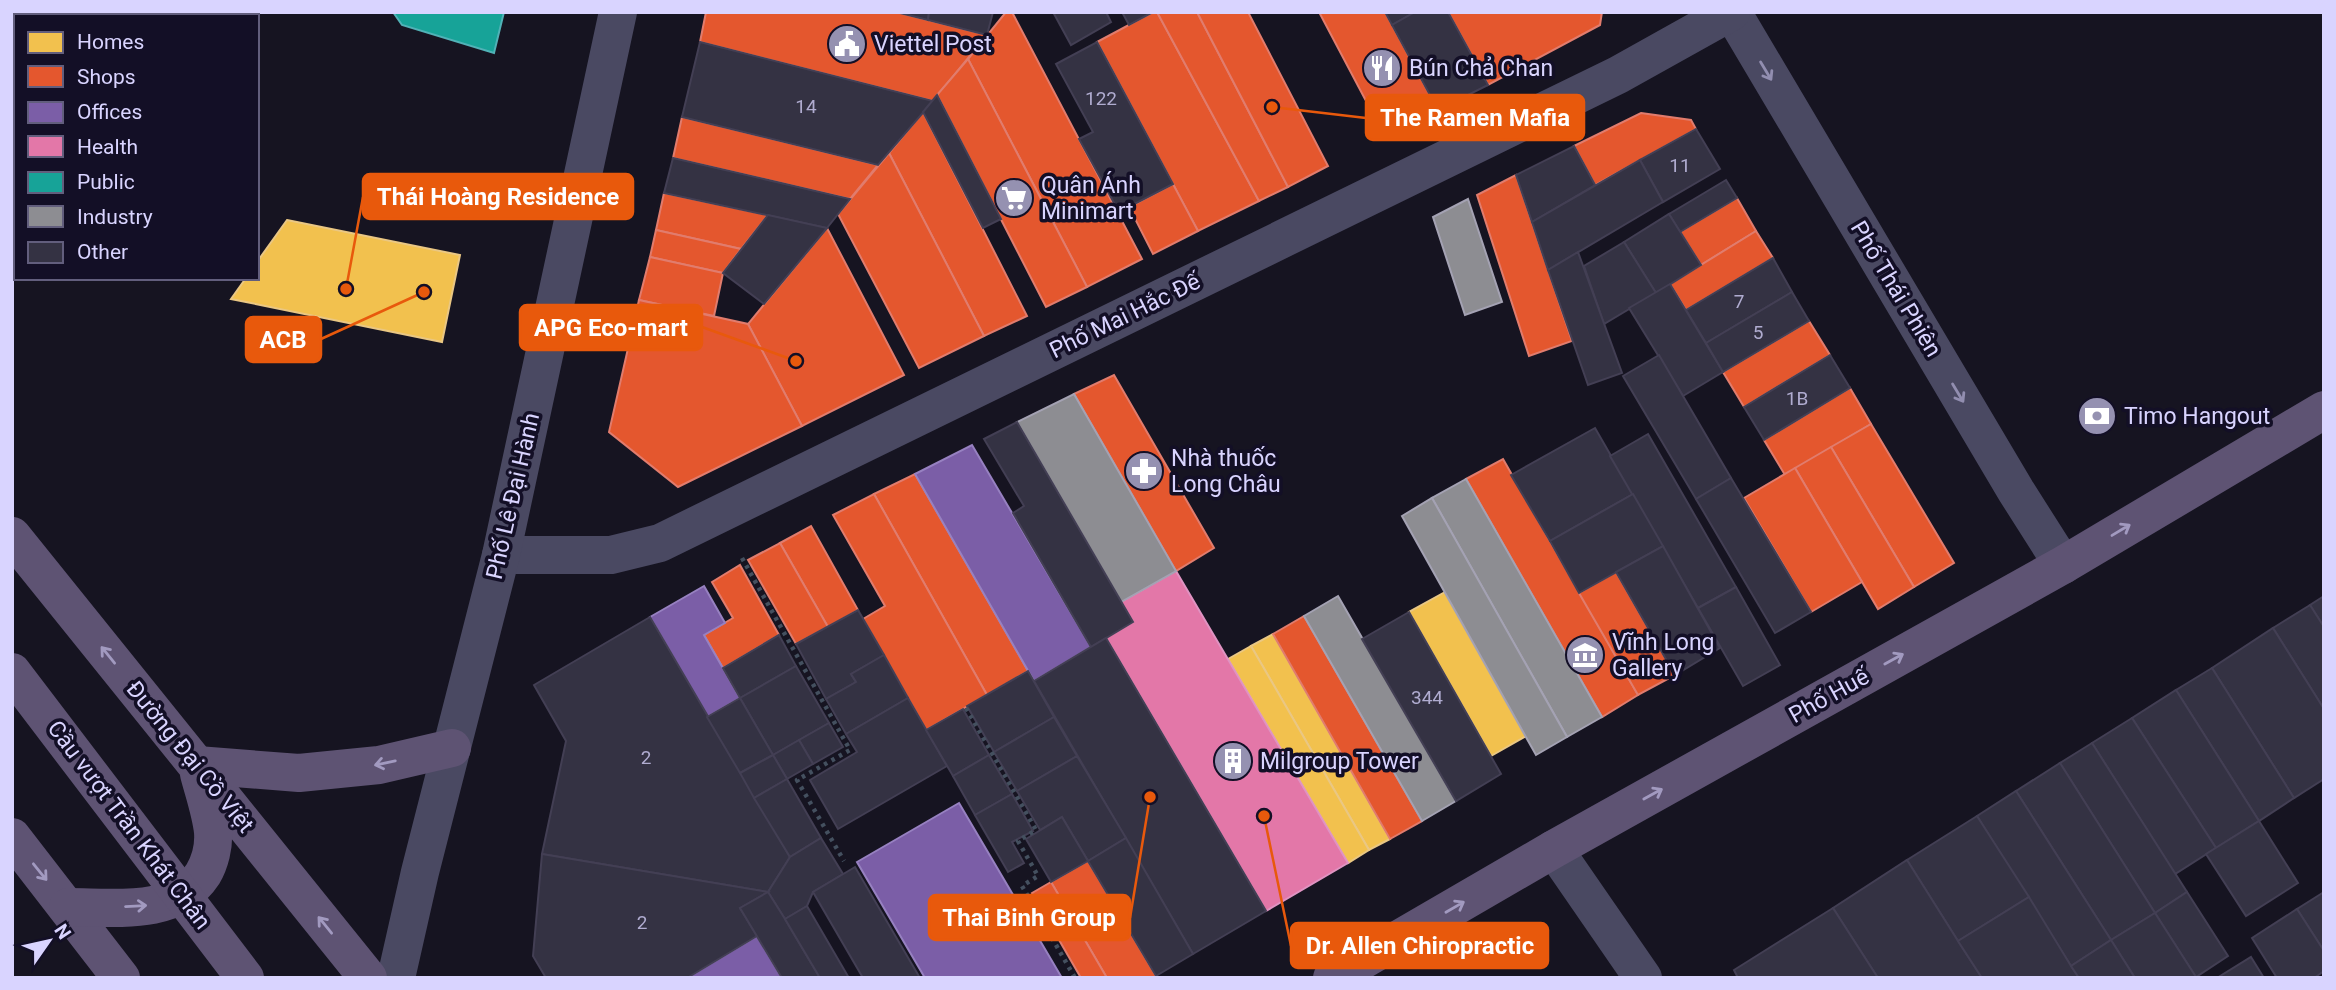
<svg xmlns="http://www.w3.org/2000/svg" width="2336" height="990" viewBox="0 0 2336 990" font-family="Roboto,sans-serif">
	<rect width="100%" height="100%" fill="#161421"/>
	<g fill="#f2c14e" stroke="#eac783" stroke-width="2">
		<polygon points="287,220 460,255 442,342 231,299 246,278 257,278 257,262"/>
		<polygon points="1445,592 1526,736 1491,756 1409,612"/>
		<polygon points="1273,634 1390,839 1369,850 1251,646"/>
		<polygon points="1251,646 1369,850 1348,863 1228,659"/>
	</g>
	<g fill="#e4572e" stroke="#e17c6d" stroke-width="2">
		<polygon points="706,12 896,12 987,35 933,101 700,42"/>
		<polygon points="1006,12 1012,12 1142,259 1087,287 968,59"/>
		<polygon points="1153,12 1157,12 1259,201 1198,231 1097,42"/>
		<polygon points="1157,12 1197,12 1288,187 1259,201"/>
		<polygon points="1197,12 1248,12 1328,166 1288,187"/>
		<polygon points="1319,12 1385,12 1438,110 1385,137"/>
		<polygon points="1448,12 1602,12 1600,25 1488,85"/>
		<polygon points="968,59 1087,287 1046,307 937,95"/>
		<polygon points="923,112 1027,316 984,336 889,153"/>
		<polygon points="1641,113 1691,120 1696,129 1595,185 1574,146"/>
		<polygon points="682,117 878,165 850,199 673,158"/>
		<polygon points="889,153 984,336 919,368 838,214"/>
		<polygon points="1516,175 1572,341 1529,356 1477,195"/>
		<polygon points="1173,184 1198,231 1153,254 1129,207"/>
		<polygon points="664,193 768,215 741,249 656,230"/>
		<polygon points="1737,198 1756,231 1701,265 1680,232"/>
		<polygon points="827,228 904,375 802,426 748,324"/>
		<polygon points="656,230 741,249 723,273 650,257"/>
		<polygon points="1756,231 1773,258 1686,310 1670,284"/>
		<polygon points="650,257 723,273 714,316 639,300"/>
		<polygon points="639,300 748,324 802,426 678,487 609,432"/>
		<polygon points="1809,321 1830,355 1744,407 1723,372"/>
		<polygon points="1114,375 1214,548 1176,571 1074,394"/>
		<polygon points="1850,388 1871,424 1785,475 1764,440"/>
		<polygon points="1871,424 1954,563 1914,587 1831,447"/>
		<polygon points="1831,447 1914,587 1878,609 1795,468"/>
		<polygon points="1503,459 1638,695 1602,717 1466,479"/>
		<polygon points="1795,468 1862,582 1811,612 1744,498"/>
		<polygon points="915,474 1028,671 987,695 874,494"/>
		<polygon points="874,494 987,695 926,730 863,619 885,606 833,515"/>
		<polygon points="811,526 858,610 828,627 780,543"/>
		<polygon points="780,543 828,627 796,644 748,560"/>
		<polygon points="740,565 779,635 723,668 704,635 733,618 712,582"/>
		<polygon points="1616,572 1675,675 1638,695 1579,593"/>
		<polygon points="1304,616 1422,821 1390,839 1273,634"/>
		<polygon points="1088,861 1156,976 1153,978 1107,978 1051,882"/>
		<polygon points="1051,882 1107,978 1081,978 1032,893"/>
	</g>
	<g fill="#7b5ea7" stroke="#9781c1" stroke-width="2">
		<polygon points="972,445 1091,647 1034,681 915,474"/>
		<polygon points="704,586 725,623 704,635 740,698 707,717 650,617"/>
		<polygon points="959,803 1062,978 925,978 857,862"/>
		<polygon points="757,936 782,978 687,978"/>
	</g>
	<polygon fill="#e377a8" stroke="#e093c2" stroke-width="2" points="1176,571 1348,863 1266,911 1106,638 1133,622 1121,602"/>
	<polygon fill="#17a398" stroke="#51b2b7" stroke-width="2" points="393,12 504,12 494,53 402,25"/>
	<g fill="#8d8d92" stroke="#a4a2b3" stroke-width="2">
		<polygon points="1468,199 1502,302 1465,315 1433,217"/>
		<polygon points="1074,394 1176,571 1121,602 1017,422"/>
		<polygon points="1466,479 1602,717 1567,737 1432,498"/>
		<polygon points="1432,498 1567,737 1536,755 1402,516"/>
		<polygon points="1338,596 1456,801 1422,821 1304,616"/>
	</g>
	<g fill="#343243" stroke="#433f54" stroke-width="2">
		<polygon points="896,12 929,12 928,20"/>
		<polygon points="929,12 993,12 987,35 928,20"/>
		<polygon points="1053,12 1106,12 1111,22 1071,45"/>
		<polygon points="1122,12 1153,12 1129,25"/>
		<polygon points="1385,12 1415,12 1392,25"/>
		<polygon points="1415,12 1448,12 1488,85 1438,110 1392,25"/>
		<polygon points="700,42 933,101 878,165 682,117"/>
		<polygon points="1097,42 1173,184 1119,212 1079,139 1093,132 1056,64"/>
		<polygon points="937,95 1001,219 983,228 923,112"/>
		<polygon points="1696,129 1720,169 1663,202 1640,160"/>
		<polygon points="1574,146 1595,185 1532,222 1516,175"/>
		<polygon points="673,158 850,199 827,228 664,193"/>
		<polygon points="1640,160 1663,202 1548,270 1532,222"/>
		<polygon points="1726,180 1737,198 1680,232 1669,214"/>
		<polygon points="1669,214 1701,265 1656,293 1624,242"/>
		<polygon points="768,215 827,228 764,304 723,273"/>
		<polygon points="1624,242 1656,293 1604,324 1584,266"/>
		<polygon points="1578,252 1622,373 1588,385 1548,270"/>
		<polygon points="1773,258 1792,292 1706,343 1686,310"/>
		<polygon points="1670,284 1723,372 1683,396 1629,308"/>
		<polygon points="1792,292 1809,321 1723,372 1706,343"/>
		<polygon points="1659,355 1731,478 1696,499 1623,376"/>
		<polygon points="1830,355 1850,388 1764,440 1744,407"/>
		<polygon points="1017,422 1133,622 1091,647 1013,513 1024,506 984,439"/>
		<polygon points="1595,428 1633,494 1550,541 1511,475"/>
		<polygon points="1648,434 1736,587 1698,608 1610,456"/>
		<polygon points="1731,478 1811,612 1775,633 1696,499"/>
		<polygon points="1633,494 1663,546 1579,593 1550,541"/>
		<polygon points="1663,546 1720,648 1675,675 1616,572"/>
		<polygon points="1736,587 1780,665 1743,686 1698,608"/>
		<polygon points="2324,596 2324,627 2310,605"/>
		<polygon points="2310,605 2324,627 2324,709 2273,628"/>
		<polygon points="858,610 884,655 851,674 856,682 826,699 796,644"/>
		<polygon points="1409,612 1501,774 1456,801 1362,639"/>
		<polygon points="650,617 790,857 768,892 542,854 566,741 534,685"/>
		<polygon points="2273,628 2324,709 2324,779 2294,798 2212,668"/>
		<polygon points="779,635 796,666 740,698 723,668"/>
		<polygon points="1106,638 1266,911 1193,954 1034,681"/>
		<polygon points="884,655 908,698 846,734 826,699 856,682 851,674"/>
		<polygon points="796,666 829,723 773,755 740,698"/>
		<polygon points="2212,668 2294,798 2259,821 2176,690"/>
		<polygon points="1028,671 1054,717 994,752 967,706"/>
		<polygon points="2176,690 2259,821 2216,848 2132,718"/>
		<polygon points="740,698 773,755 740,773 707,717"/>
		<polygon points="908,698 947,766 838,829 810,780 857,752 846,734"/>
		<polygon points="963,709 989,755 953,776 926,730"/>
		<polygon points="1054,717 1077,756 1017,791 994,752"/>
		<polygon points="2132,718 2216,848 2175,874 2092,743"/>
		<polygon points="829,723 843,747 813,764 799,740"/>
		<polygon points="799,740 813,764 787,779 773,755"/>
		<polygon points="2092,743 2187,892 2155,913 2060,763"/>
		<polygon points="773,755 787,779 754,798 740,773"/>
		<polygon points="989,755 1012,794 975,815 953,776"/>
		<polygon points="1077,756 1126,838 1088,861 1062,817 1040,830 1017,791"/>
		<polygon points="2060,763 2155,913 2111,940 2016,791"/>
		<polygon points="787,779 821,838 790,857 754,798"/>
		<polygon points="2016,791 2111,940 2071,966 1977,816"/>
		<polygon points="1012,794 1033,831 1012,842 1024,863 1008,872 975,815"/>
		<polygon points="1977,816 2029,897 1958,941 1907,860"/>
		<polygon points="1062,817 1088,861 1051,882 1026,839"/>
		<polygon points="2259,821 2298,883 2246,916 2206,854"/>
		<polygon points="821,838 843,874 813,892 807,906 785,919 768,892 790,857"/>
		<polygon points="1126,838 1193,954 1156,976 1088,861"/>
		<polygon points="542,854 768,892 740,908 757,936 687,978 546,978 533,956"/>
		<polygon points="1907,860 1958,941 1982,978 1878,978 1833,908"/>
		<polygon points="855,867 920,978 863,978 813,892"/>
		<polygon points="768,892 785,919 820,978 782,978 740,908"/>
		<polygon points="2187,892 2228,956 2196,977 2155,913"/>
		<polygon points="2324,892 2324,951 2297,909"/>
		<polygon points="2029,897 2071,966 2079,978 1982,978 1958,941"/>
		<polygon points="807,906 849,978 820,978 785,919"/>
		<polygon points="1833,908 1878,978 1738,978 1734,970"/>
		<polygon points="2297,909 2324,951 2324,971 2314,978 2277,978 2252,938"/>
		<polygon points="2155,913 2196,977 2194,978 2135,978 2111,940"/>
		<polygon points="2111,940 2135,978 2079,978 2071,966"/>
		<polygon points="2251,957 2264,978 2217,978"/>
	</g>
	<g fill="none" stroke-linecap="round" stroke-linejoin="round">
		<g stroke="#44505f" stroke-width="4.5" stroke-dasharray="3.5 5" stroke-linecap="butt">
			<polyline points="742,558 850,750 797,780 844,861"/>
			<polyline points="966,708 1036,830 1018,841 1038,876 1022,886 1075,978"/>
		</g>
		<g stroke="#4a4962" stroke-width="38">
			<polyline points="1732,12 2016,491 2063,565"/>
			<polyline points="167,16 172,12"/>
			<polyline points="12,115 16,113"/>
			<polyline points="501,555 611,555 660,543 1618,75 1731,12"/>
			<polyline points="1554,849 1643,978"/>
			<polyline points="396,978 420,872 501,555 618,12"/>
		</g>
		<g stroke="#5e5373" stroke-width="38">
			<polyline points="12,536 368,978"/>
			<polyline points="197,765 299,773 379,765 452,748"/>
			<polyline points="12,837 121,978"/>
			<path d="M68 907C113 907 175 917 203 874 210 862 214 846 213 832 211 813 204 793 199 774"/>
			<polyline points="1332,978 1554,849 2063,565 2324,410"/>
		</g>
		<polyline stroke="#5e5373" stroke-width="38" points="12,672 245,978"/>
	</g>
	<defs><path id="oneway-shaft" d="M-6 0H5M1.5-3L5.5 0L1.5 3" fill="none" stroke-width="1.6" stroke-linecap="round" stroke-linejoin="round" transform="scale(1.75)"/></defs>
	<g stroke="#928eb0">
		<use href="#oneway-shaft" transform="translate(1766 71) rotate(59)"/>
		<use href="#oneway-shaft" transform="translate(1958 393) rotate(59)"/>
	</g>
	<g stroke="#a29ac0">
		<use href="#oneway-shaft" transform="translate(2121 530) rotate(-31)"/>
		<use href="#oneway-shaft" transform="translate(108 655) rotate(-129)"/>
		<use href="#oneway-shaft" transform="translate(1894 659) rotate(-29)"/>
		<use href="#oneway-shaft" transform="translate(385 763) rotate(168)"/>
		<use href="#oneway-shaft" transform="translate(1653 794) rotate(-29)"/>
		<use href="#oneway-shaft" transform="translate(40 872) rotate(51)"/>
		<use href="#oneway-shaft" transform="translate(136 906) rotate(-3)"/>
		<use href="#oneway-shaft" transform="translate(1455 907) rotate(-30)"/>
		<use href="#oneway-shaft" transform="translate(325 925) rotate(-129)"/>
	</g>
	<defs>
		<symbol id="civic-disc" viewBox="-11 -11 22 22"><circle r="9.5" fill="#9591b1" stroke="#130f26"/><path d="M-.6-6.5H3V-4.5H.6V-3L4-1V1h2V6H-6V1h2V-1L-.6-3ZM-1.2 2.5V6h2.4V2.5Z" fill="#fff"/></symbol>
		<symbol id="restaurant-disc" viewBox="-11 -11 22 22"><circle r="9.5" fill="#9591b1" stroke="#130f26"/><path d="M-5-6h1v4h1v-4h1v4h1v-4h1v5L-1.5 .5V6h-2V.5L-5-1ZM5-6V6H3V1.5H1.5Q1.5-4 5-6Z" fill="#fff"/></symbol>
		<symbol id="supermarket-disc" viewBox="-11 -11 22 22"><circle r="9.5" fill="#9591b1" stroke="#130f26"/><path d="M-6-5.5h2.5l.6 2H6L4.5 2H-2.5L-4.4-4H-6ZM-1.5 3.2a1.3 1.3 0 1 0 .1 0ZM3 3.2a1.3 1.3 0 1 0 .1 0Z" fill="#fff"/></symbol>
		<symbol id="bank-disc" viewBox="-11 -11 22 22"><circle r="9.5" fill="#9591b1" stroke="#130f26"/><path d="M-6-4H6V4H-6ZM0-2.3a2.3 2.3 0 1 0 0 4.6a2.3 2.3 0 1 0 0-4.6Z" fill="#fff"/></symbol>
		<symbol id="pharmacy-disc" viewBox="-11 -11 22 22"><circle r="9.5" fill="#9591b1" stroke="#130f26"/><path d="M-2-6h4v4h4v4h-4v4h-4v-4h-4v-4h4Z" fill="#fff"/></symbol>
		<symbol id="museum-disc" viewBox="-11 -11 22 22"><circle r="9.5" fill="#9591b1" stroke="#130f26"/><path d="M0-6L6-3V-2H-6V-3ZM-5-1h2V3h-2ZM-1-1h2V3h-2ZM3-1h2V3H3ZM-6 4H6V6H-6Z" fill="#fff"/></symbol>
		<symbol id="building-disc" viewBox="-11 -11 22 22"><circle r="9.5" fill="#9591b1" stroke="#130f26"/><path d="M-4-6H4V6H1V3H-1V6H-4ZM-2.5-4.3h1.7v1.8h-1.7ZM.8-4.3h1.7v1.8H.8ZM-2.5-1h1.7V.8h-1.7ZM.8-1h1.7V.8H.8Z" fill="#fff"/></symbol>
	</defs>
	<g fill-rule="evenodd">
		<use href="#civic-disc" x="825" y="22" width="44" height="44"/>
		<use href="#restaurant-disc" x="1360" y="46" width="44" height="44"/>
		<use href="#supermarket-disc" x="992" y="176" width="44" height="44"/>
		<use href="#bank-disc" x="2075" y="394" width="44" height="44"/>
		<use href="#pharmacy-disc" x="1122" y="449" width="44" height="44"/>
		<use href="#museum-disc" x="1563" y="633" width="44" height="44"/>
		<use href="#building-disc" x="1211" y="739" width="44" height="44"/>
	</g>
	<g text-anchor="middle" dominant-baseline="central" stroke-width="7" stroke-linejoin="round" paint-order="stroke">
		<g font-size="19" fill="#b0acd0">
			<text x="1101" y="98">122</text>
			<text x="806" y="106">14</text>
			<text x="1680" y="165">11</text>
			<text x="1739" y="301">7</text>
			<text x="1758" y="332">5</text>
			<text x="1797" y="398">1B</text>
			<text x="1427" y="697">344</text>
			<text x="646" y="757">2</text>
			<text x="642" y="922">2</text>
		</g>
		<g font-size="23" fill="#d9d4ff" stroke="#130f26" text-anchor="start">
			<text x="874" y="44">Viettel Post</text>
			<text x="1409" y="68">Bún Chả Chan</text>
			<text x="1041" y="185">Quân Ánh<tspan x="1041" dy="26">Minimart</tspan></text>
			<text x="2124" y="416">Timo Hangout</text>
			<text x="1171" y="458">Nhà thuốc<tspan x="1171" dy="26">Long Châu</tspan></text>
			<text x="1612" y="642">Vĩnh Long<tspan x="1612" dy="26">Gallery</tspan></text>
			<text x="1260" y="761">Milgroup Tower</text>
		</g>
		<g font-size="23" fill="#d9d4ff" stroke="#130f26">
			<text transform="translate(1896 289) rotate(59)">Phố Thái Phiên</text>
			<text transform="translate(1125 316) rotate(-26)">Phố Mai Hắc Đế</text>
			<text transform="translate(513 496) rotate(-77)">Phố Lê Đại Hành</text>
			<text transform="translate(1829 696) rotate(-29)">Phố Huế</text>
			<text transform="translate(190 757) rotate(51)">Đường Đại Cồ Việt</text>
			<text transform="translate(129 825) rotate(53)">Cầu vượt Trần Khát Chân</text>
		</g>
	</g>
	<path fill="none" stroke="#e8590c" stroke-width="2.5" d="M1272 107L1366 118M346 289L363 197M796 361L702 327M424 292L321 339M1150 797L1130 918M1264 816L1291 946"/>
	<g fill="#e8590c" stroke="#130f26" stroke-width="2.5">
		<circle cx="1272" cy="107" r="7"/>
		<circle cx="346" cy="289" r="7"/>
		<circle cx="796" cy="361" r="7"/>
		<circle cx="424" cy="292" r="7"/>
		<circle cx="1150" cy="797" r="7"/>
		<circle cx="1264" cy="816" r="7"/>
	</g>
	<g fill="#e8590c" stroke="#e8590c" stroke-width="2.5">
		<rect x="1366" y="95" width="218" height="45" rx="7"/>
		<rect x="363" y="174" width="270" height="45" rx="7"/>
		<rect x="520" y="305" width="182" height="45" rx="7"/>
		<rect x="246" y="317" width="75" height="45" rx="7"/>
		<rect x="929" y="895" width="201" height="45" rx="7"/>
		<rect x="1291" y="923" width="257" height="45" rx="7"/>
	</g>
	<g font-size="24" text-anchor="middle" font-weight="bold" fill="#fff">
		<text x="1475" y="126">The Ramen Mafia</text>
		<text x="498" y="205">Thái Hoàng Residence</text>
		<text x="611" y="336">APG Eco-mart</text>
		<text x="283" y="348">ACB</text>
		<text x="1029" y="926">Thai Binh Group</text>
		<text x="1420" y="954">Dr. Allen Chiropractic</text>
	</g>
	<rect width="2336" height="990" fill="none" stroke="#d9d4ff" stroke-width="28"/>
	<rect x="14" y="14" width="245" height="266" fill="#130f26" stroke="#625e7d" stroke-width="2"/>
	<rect x="28" y="32" width="35" height="21" fill="#f2c14e" stroke="#625e7d" stroke-width="2"/>
	<text x="77" y="49" font-size="21" fill="#d9d4ff">Homes</text>
	<rect x="28" y="66" width="35" height="21" fill="#e4572e" stroke="#625e7d" stroke-width="2"/>
	<text x="77" y="84" font-size="21" fill="#d9d4ff">Shops</text>
	<rect x="28" y="102" width="35" height="21" fill="#7b5ea7" stroke="#625e7d" stroke-width="2"/>
	<text x="77" y="119" font-size="21" fill="#d9d4ff">Offices</text>
	<rect x="28" y="136" width="35" height="21" fill="#e377a8" stroke="#625e7d" stroke-width="2"/>
	<text x="77" y="154" font-size="21" fill="#d9d4ff">Health</text>
	<rect x="28" y="172" width="35" height="21" fill="#17a398" stroke="#625e7d" stroke-width="2"/>
	<text x="77" y="189" font-size="21" fill="#d9d4ff">Public</text>
	<rect x="28" y="206" width="35" height="21" fill="#8d8d92" stroke="#625e7d" stroke-width="2"/>
	<text x="77" y="224" font-size="21" fill="#d9d4ff">Industry</text>
	<rect x="28" y="242" width="35" height="21" fill="#343243" stroke="#625e7d" stroke-width="2"/>
	<text x="77" y="259" font-size="21" fill="#d9d4ff">Other</text>
	<g transform="translate(49 941) rotate(56)" stroke="#130f26" stroke-width="5" paint-order="stroke">
	<path d="M0-5L12 26L0 18L-12 26Z" fill="#d9d4ff"/>
	<text y="-10" font-size="19" font-weight="bold" text-anchor="middle" fill="#d9d4ff">N</text>
	</g>
</svg>
